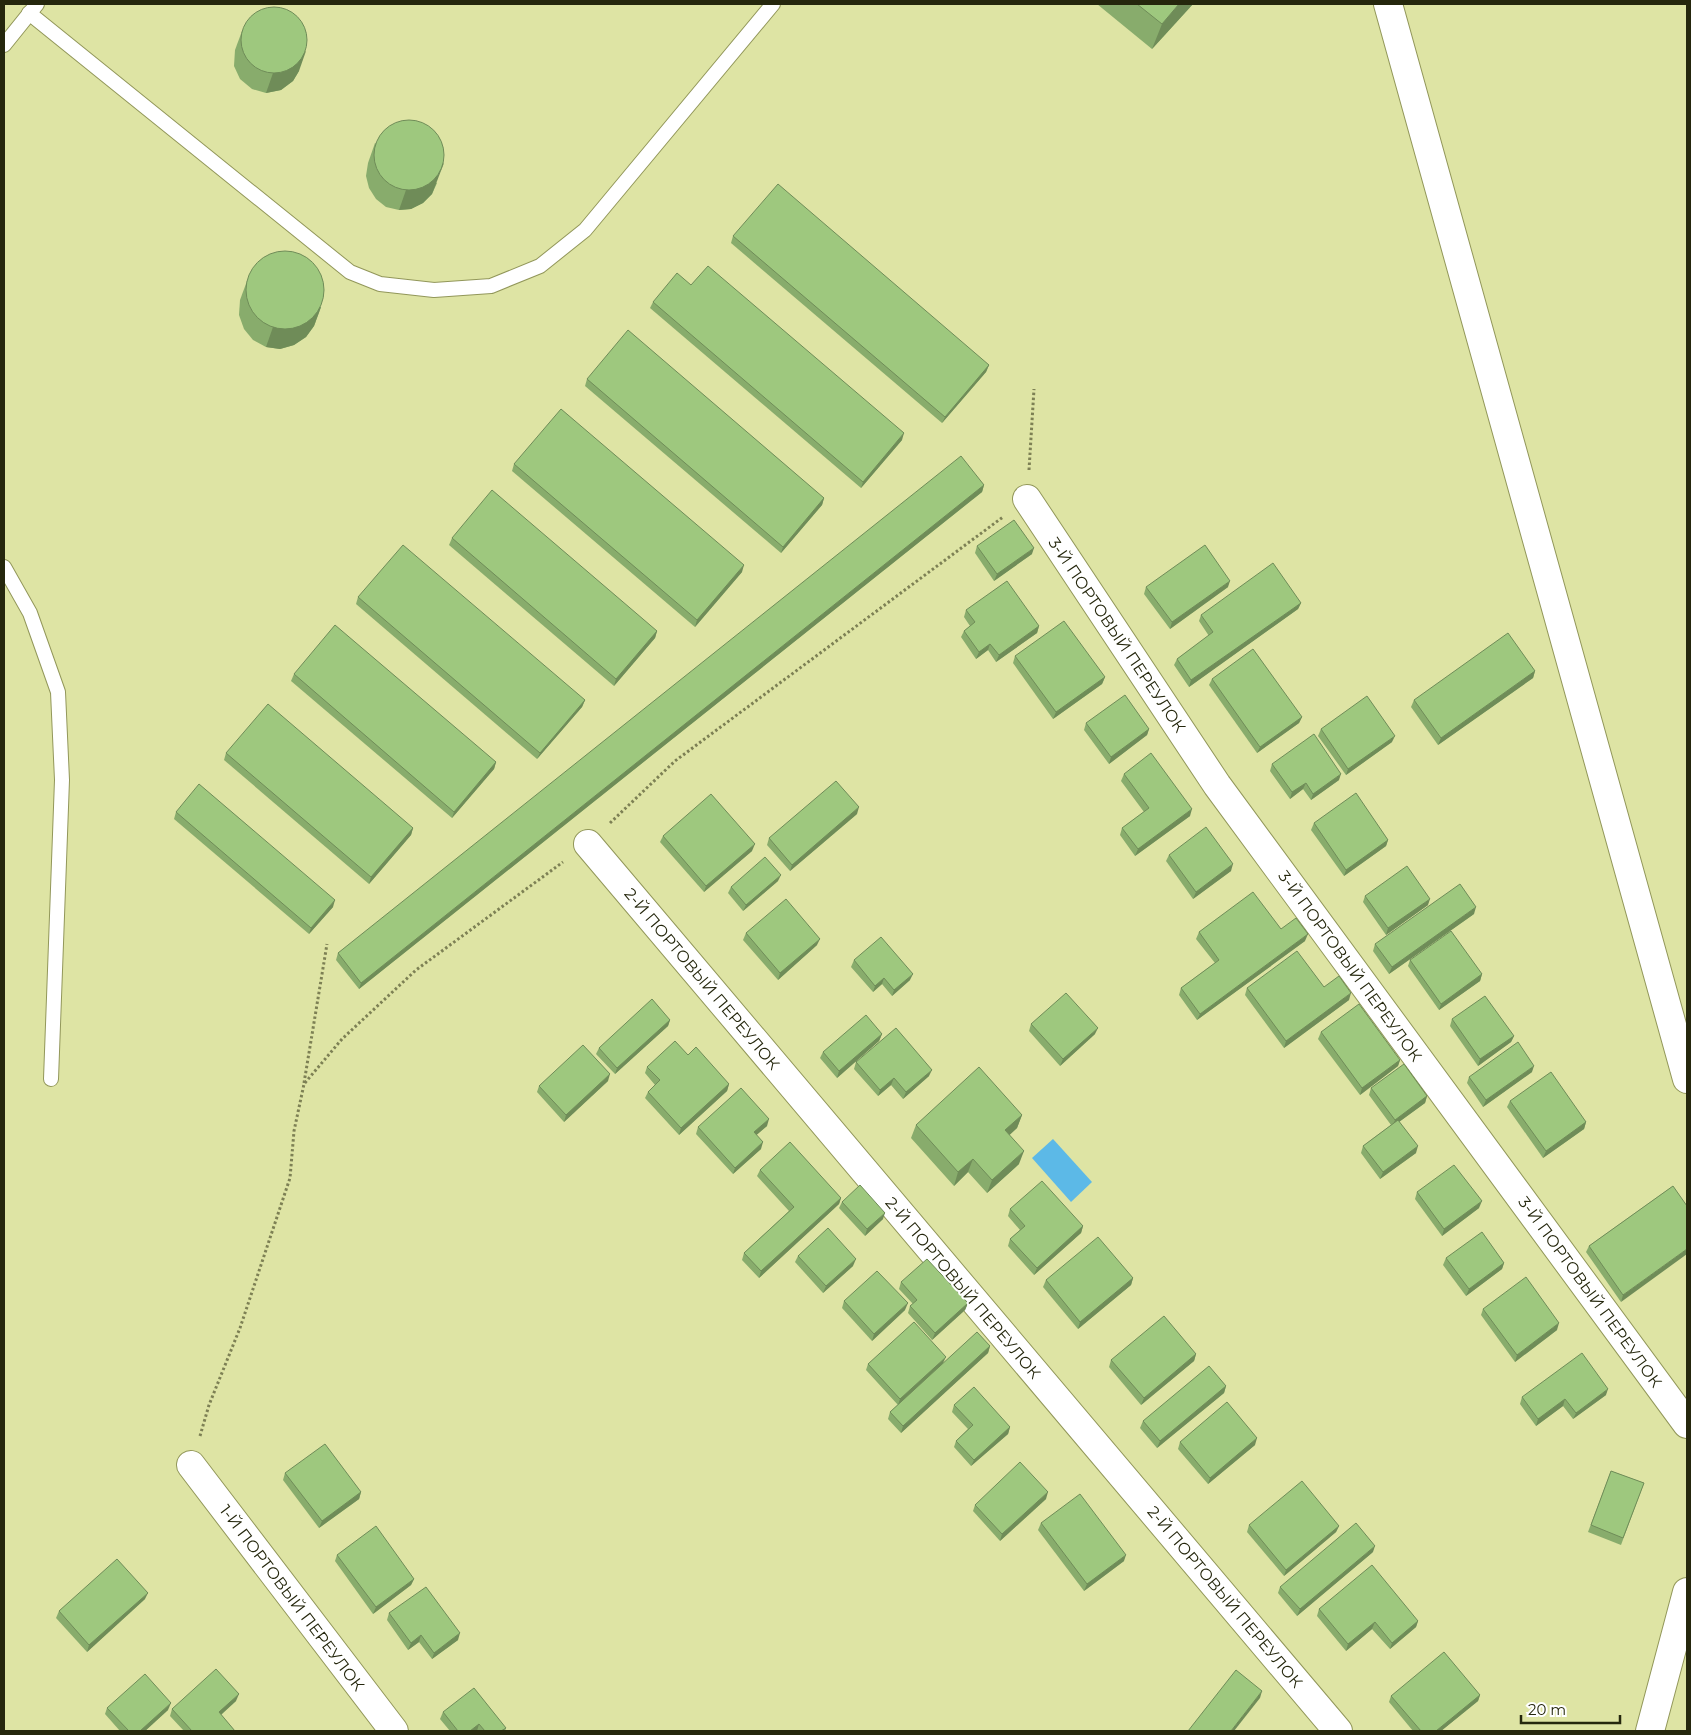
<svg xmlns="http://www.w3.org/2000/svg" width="1691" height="1735" viewBox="0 0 1691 1735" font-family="Montserrat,sans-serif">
	<rect width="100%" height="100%" fill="#dee4a4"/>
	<polygon fill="#5cb9e7" points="1053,1139 1092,1182 1071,1202 1032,1158"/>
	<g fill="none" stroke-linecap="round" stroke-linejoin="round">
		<defs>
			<g id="lane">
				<polyline points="29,13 350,272 380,284 434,290 491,286 540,266 585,230 773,4"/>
				<polyline points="4,45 37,4"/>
				<polyline points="4,567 30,613 58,692 62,780 51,1079"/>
			</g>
			<g id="street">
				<polyline points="1388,4 1687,1079"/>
				<polyline points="1027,499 1217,785 1687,1424"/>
				<polyline points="588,844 1338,1731"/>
				<polyline points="191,1465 394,1731"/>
			</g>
			<polyline id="secondary" points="1650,1731 1687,1592"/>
		</defs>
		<use href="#lane" stroke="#92975a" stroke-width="16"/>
		<use href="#street" stroke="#92975a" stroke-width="30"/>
		<use href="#secondary" stroke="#92975a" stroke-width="30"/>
		<g stroke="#7d8054" stroke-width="3" stroke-dasharray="2.5 2.5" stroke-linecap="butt">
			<polyline points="1029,470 1034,389"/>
			<polyline points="610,823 675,761 1003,517"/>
			<polyline points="304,1083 327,944"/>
			<polyline points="200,1436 209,1405 240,1328 290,1178 294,1131 304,1084 342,1039 416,970 563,862"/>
		</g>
		<use href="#lane" stroke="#fff" stroke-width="14"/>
		<use href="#street" stroke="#fff" stroke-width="28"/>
		<use href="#secondary" stroke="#fff" stroke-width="28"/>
	</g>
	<g fill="#88ac6c">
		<polygon points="1097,4 1193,4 1152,49"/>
		<polygon points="242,31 299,71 293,81 281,90 266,93 252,89 240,79 234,66 235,50"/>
		<polygon points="375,143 437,183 432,194 423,203 411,209 399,210 386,207 376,199 369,188 366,176 368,163"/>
		<polygon points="733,236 989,365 986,372 942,423 731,243"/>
		<polygon points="247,281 321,307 314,326 306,337 294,345 280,349 266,347 253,340 244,329 239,315 240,300"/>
		<polygon points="691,285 902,440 861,488 650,308 653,302"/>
		<polygon points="587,379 824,498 822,505 781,553 585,386"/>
		<polygon points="514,464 742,572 695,627 512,471"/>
		<polygon points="984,485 982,492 359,989 336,960 338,953"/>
		<polygon points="452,538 657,631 655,638 614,686 449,545"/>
		<polygon points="977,546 1032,554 994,581 975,553"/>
		<polygon points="1146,587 1228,587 1170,629 1144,594"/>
		<polygon points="358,597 585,700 582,707 537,759 356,604"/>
		<polygon points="1301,603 1298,609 1189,687 1174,665 1177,659 1209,636 1199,621 1201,615"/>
		<polygon points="966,610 1039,626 1037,633 996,662 988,650 976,659 961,637 964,631 970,626 964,617"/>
		<polygon points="1015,656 1105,677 1102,684 1053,719 1013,663"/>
		<polygon points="1535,671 1533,678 1438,745 1411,707 1414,700"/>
		<polygon points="294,674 496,762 494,769 452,818 291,681"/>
		<polygon points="1212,679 1302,717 1299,723 1257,753 1209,685"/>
		<polygon points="1086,723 1149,729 1147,735 1109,764 1084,730"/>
		<polygon points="1321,729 1392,742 1346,775 1318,736"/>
		<polygon points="226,753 413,828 411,835 369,884 224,760"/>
		<polygon points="1272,764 1339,780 1311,800 1303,789 1290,799 1270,771"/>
		<polygon points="1124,774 1190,816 1135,856 1120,835 1122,828 1144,812 1121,781"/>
		<polygon points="176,812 333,907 309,934 174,819"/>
		<polygon points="857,814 790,871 767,845 769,838"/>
		<polygon points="1314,823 1388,840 1386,846 1344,876 1311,830"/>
		<polygon points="663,836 752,851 704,892 660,842"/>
		<polygon points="1169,855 1231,871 1193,899 1166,861"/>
		<polygon points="778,881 743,911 728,893 731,887"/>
		<polygon points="1365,896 1428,905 1386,935 1363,902"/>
		<polygon points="1474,914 1389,974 1373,951 1375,944"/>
		<polygon points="1199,932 1305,941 1197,1020 1179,995 1181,988 1215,963 1196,939"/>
		<polygon points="746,933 817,945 778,980 743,940"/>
		<polygon points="854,960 910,980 892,996 882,984 873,992 851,967"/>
		<polygon points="1410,960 1482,974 1480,981 1439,1010 1408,966"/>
		<polygon points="1324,987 1349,1000 1284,1048 1245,995 1247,988"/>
		<polygon points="1452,1019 1514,1036 1511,1042 1478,1066 1450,1026"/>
		<polygon points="670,1020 668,1026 615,1074 596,1054 599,1048"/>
		<polygon points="1031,1024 1095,1034 1060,1066 1029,1031"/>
		<polygon points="1321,1032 1400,1060 1398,1066 1360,1095 1318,1039"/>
		<polygon points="882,1034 879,1041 837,1078 820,1058 823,1052"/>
		<polygon points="688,1055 729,1084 727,1091 679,1135 645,1098 648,1092 655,1085 645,1073 647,1067"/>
		<polygon points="856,1062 929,1076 903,1099 891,1085 878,1096 854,1069"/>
		<polygon points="1532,1072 1483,1107 1467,1083 1469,1077"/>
		<polygon points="608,1081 564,1122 537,1092 539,1086"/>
		<polygon points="1371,1088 1427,1096 1425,1103 1399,1122 1416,1153 1380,1179 1361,1153 1363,1146 1391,1125 1369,1095"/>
		<polygon points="1510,1101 1586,1122 1584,1129 1543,1158 1507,1107"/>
		<polygon points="1022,1115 1017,1128 1009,1135 1019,1164 987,1193 968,1172 954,1186 911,1138 916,1125"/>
		<polygon points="767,1126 756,1135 761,1149 733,1174 696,1134 698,1127"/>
		<polygon points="760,1170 841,1198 839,1204 759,1278 742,1260 744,1253 789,1211 757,1176"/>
		<polygon points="1673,1186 1621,1302 1586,1252 1589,1246"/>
		<polygon points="1417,1192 1479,1208 1442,1236 1415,1199"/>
		<polygon points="842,1202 883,1219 865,1236 839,1208"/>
		<polygon points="1010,1209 1083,1226 1081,1233 1034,1275 1008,1246 1010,1239 1020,1230 1008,1216"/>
		<polygon points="798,1256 853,1266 823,1293 795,1262"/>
		<polygon points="1446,1258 1504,1263 1502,1269 1466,1296 1443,1265"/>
		<polygon points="1133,1278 1131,1285 1078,1329 1043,1287 1046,1280"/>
		<polygon points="901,1282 968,1303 965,1310 932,1340 908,1313 910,1306 913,1304 899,1289"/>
		<polygon points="844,1301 905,1310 872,1341 842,1308"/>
		<polygon points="1483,1309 1557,1330 1515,1362 1481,1315"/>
		<polygon points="990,1346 988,1353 901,1433 888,1419 890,1412 898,1405 866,1370 868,1364 943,1363"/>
		<polygon points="1196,1354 1194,1361 1141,1405 1109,1367 1111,1360"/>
		<polygon points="1226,1386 1224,1393 1157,1448 1140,1428 1143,1421"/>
		<polygon points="1606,1395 1573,1419 1563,1406 1536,1426 1520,1404 1522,1397"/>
		<polygon points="954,1405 1010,1427 1008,1434 971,1466 954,1447 956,1441 968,1429 952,1412"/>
		<polygon points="1180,1442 1255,1445 1208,1484 1178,1449"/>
		<polygon points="1611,1471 1644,1483 1621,1545 1588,1532"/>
		<polygon points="285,1473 361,1492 359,1499 319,1528 283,1480"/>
		<polygon points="1046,1499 1000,1541 973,1511 975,1505"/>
		<polygon points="1041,1523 1124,1561 1084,1591 1038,1530"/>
		<polygon points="1249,1525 1339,1526 1336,1532 1284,1576 1247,1532"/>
		<polygon points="1373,1552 1297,1616 1278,1593 1280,1587"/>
		<polygon points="337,1555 414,1579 411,1585 373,1614 335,1561"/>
		<polygon points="145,1599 87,1652 56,1618 59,1611"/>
		<polygon points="1319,1609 1418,1621 1416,1627 1390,1649 1372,1629 1346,1651 1317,1616"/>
		<polygon points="389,1613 458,1640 432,1659 419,1642 408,1650 387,1620"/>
		<polygon points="1480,1695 1478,1701 1441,1731 1413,1731 1389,1702 1391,1696"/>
		<polygon points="236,1701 221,1715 235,1731 184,1731 170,1716 172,1709"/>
		<polygon points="107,1708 168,1710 145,1731 120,1731 105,1714"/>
		<polygon points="443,1712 506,1728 505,1731 450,1731 440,1719"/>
	</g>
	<g fill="#6f8c58">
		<polygon points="1179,4 1193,4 1152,49 1162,24"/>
		<polygon points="306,51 299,71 293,81 281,90 266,93 273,73"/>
		<polygon points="444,163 432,194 423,203 411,209 399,210 406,190"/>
		<polygon points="321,307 314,326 306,337 294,345 280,349 266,347 273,327"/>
		<polygon points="989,365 986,372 942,423 945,417"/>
		<polygon points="904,433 902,440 861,488 863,482"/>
		<polygon points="984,485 982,492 359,989 361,983"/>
		<polygon points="824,498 822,505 781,553 783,547"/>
		<polygon points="1034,548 1032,554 994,581 997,574"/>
		<polygon points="744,565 742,572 695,627 697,620"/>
		<polygon points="1230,581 1228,587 1170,629 1172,622"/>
		<polygon points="1301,603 1298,609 1189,687 1191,680"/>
		<polygon points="1039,626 1037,633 996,662 999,655"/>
		<polygon points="657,631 655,638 614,686 616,679"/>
		<polygon points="990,644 988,650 976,659 979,652"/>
		<polygon points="1535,671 1533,678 1438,745 1441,738"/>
		<polygon points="1105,677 1102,684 1053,719 1056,712"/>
		<polygon points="585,700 582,707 537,759 540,753"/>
		<polygon points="1302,717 1299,723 1257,753 1260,747"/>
		<polygon points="1149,729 1147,735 1109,764 1111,757"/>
		<polygon points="1395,736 1392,742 1346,775 1348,769"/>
		<polygon points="496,762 494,769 452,818 454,812"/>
		<polygon points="1341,774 1339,780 1311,800 1313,794"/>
		<polygon points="1306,783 1303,789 1290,799 1292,792"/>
		<polygon points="859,807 857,814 790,871 792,865"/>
		<polygon points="1192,809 1190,816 1135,856 1138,849"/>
		<polygon points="413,828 411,835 369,884 371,877"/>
		<polygon points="1388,840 1386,846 1344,876 1346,870"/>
		<polygon points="755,844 752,851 704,892 706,886"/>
		<polygon points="1233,864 1231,871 1193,899 1196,892"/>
		<polygon points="781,875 778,881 743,911 746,905"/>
		<polygon points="1430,899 1428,905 1386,935 1388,928"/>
		<polygon points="335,900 333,907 309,934 311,928"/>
		<polygon points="1476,907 1474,914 1389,974 1392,967"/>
		<polygon points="1308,934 1305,941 1197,1020 1200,1014"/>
		<polygon points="820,939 817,945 778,980 780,973"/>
		<polygon points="913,974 910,980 892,996 894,990"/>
		<polygon points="1482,974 1480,981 1439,1010 1441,1004"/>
		<polygon points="884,978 882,984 873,992 875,986"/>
		<polygon points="1351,993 1349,1000 1284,1048 1286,1041"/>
		<polygon points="670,1020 668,1026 615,1074 617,1068"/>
		<polygon points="1098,1028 1095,1034 1060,1066 1063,1059"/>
		<polygon points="882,1034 879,1041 837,1078 839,1071"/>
		<polygon points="1514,1036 1511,1042 1478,1066 1480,1059"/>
		<polygon points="1400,1060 1398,1066 1360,1095 1362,1088"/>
		<polygon points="1534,1066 1532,1072 1483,1107 1486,1100"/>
		<polygon points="932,1070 929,1076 903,1099 906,1092"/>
		<polygon points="610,1074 608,1081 564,1122 566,1115"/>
		<polygon points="894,1078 891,1085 878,1096 880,1090"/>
		<polygon points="729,1084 727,1091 679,1135 681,1128"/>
		<polygon points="1427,1096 1425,1103 1392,1127 1395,1120"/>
		<polygon points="1022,1115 1017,1128 1000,1144 1005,1130"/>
		<polygon points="769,1119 767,1126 752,1139 754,1132"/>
		<polygon points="1586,1122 1584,1129 1543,1158 1546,1151"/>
		<polygon points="763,1142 761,1149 733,1174 735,1168"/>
		<polygon points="1418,1146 1416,1153 1380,1179 1383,1172"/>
		<polygon points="1024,1151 1019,1164 987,1193 992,1180"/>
		<polygon points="973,1159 968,1172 954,1186 958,1172"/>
		<polygon points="841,1198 839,1204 759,1278 761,1271"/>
		<polygon points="1482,1201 1479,1208 1442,1236 1444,1229"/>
		<polygon points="885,1213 883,1219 865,1236 867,1229"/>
		<polygon points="1083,1226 1081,1233 1034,1275 1037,1268"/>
		<polygon points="1687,1249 1687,1254 1621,1302 1623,1295"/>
		<polygon points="856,1259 853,1266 823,1293 826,1286"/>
		<polygon points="1504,1263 1502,1269 1466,1296 1469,1289"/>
		<polygon points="1133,1278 1131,1285 1078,1329 1080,1322"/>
		<polygon points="908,1303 905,1310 872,1341 874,1334"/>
		<polygon points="968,1303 965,1310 932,1340 935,1333"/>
		<polygon points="1559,1323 1557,1330 1515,1362 1517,1355"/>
		<polygon points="990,1346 988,1353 901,1433 903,1426"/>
		<polygon points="1196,1354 1194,1361 1141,1405 1144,1398"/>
		<polygon points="946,1357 943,1363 898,1405 900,1399"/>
		<polygon points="1226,1386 1224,1393 1157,1448 1160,1441"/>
		<polygon points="1608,1389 1606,1395 1573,1419 1576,1413"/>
		<polygon points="1565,1399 1563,1406 1536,1426 1538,1419"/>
		<polygon points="1010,1427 1008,1434 971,1466 974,1460"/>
		<polygon points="1257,1438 1255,1445 1208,1484 1210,1478"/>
		<polygon points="361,1492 359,1499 319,1528 322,1521"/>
		<polygon points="1048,1492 1046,1499 1000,1541 1002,1534"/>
		<polygon points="1339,1526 1336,1532 1284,1576 1286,1570"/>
		<polygon points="1375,1546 1373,1552 1297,1616 1300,1609"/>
		<polygon points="1126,1555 1124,1561 1084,1591 1087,1584"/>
		<polygon points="414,1579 411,1585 373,1614 376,1607"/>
		<polygon points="148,1593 145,1599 87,1652 89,1645"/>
		<polygon points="1418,1621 1416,1627 1390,1649 1392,1643"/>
		<polygon points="1375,1622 1372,1629 1346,1651 1348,1644"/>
		<polygon points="460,1633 458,1640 432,1659 434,1653"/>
		<polygon points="421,1635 419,1642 408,1650 411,1643"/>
		<polygon points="1262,1691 1260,1698 1234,1731 1231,1731"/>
		<polygon points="239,1694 236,1701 216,1719 219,1712"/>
		<polygon points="1480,1695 1478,1701 1441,1731 1436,1731"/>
		<polygon points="171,1703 168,1710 145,1731 140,1731"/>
		<polygon points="479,1724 477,1731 470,1731"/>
	</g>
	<g fill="#9ec87e" stroke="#6f8c58">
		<polygon points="1137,4 1179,4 1162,24"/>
		<circle cx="274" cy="40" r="33"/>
		<circle cx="409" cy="155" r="35"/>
		<polygon points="778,184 989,365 945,417 733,236"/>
		<circle cx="285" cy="290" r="39"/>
		<polygon points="708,266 904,433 863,482 653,302 677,273 691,285"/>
		<polygon points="628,330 824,498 783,547 587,379"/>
		<polygon points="561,409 744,565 697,620 514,464"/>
		<polygon points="961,456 984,485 361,983 338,953"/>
		<polygon points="492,490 657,631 616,679 452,538"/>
		<polygon points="1014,520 1034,548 997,574 977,546"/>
		<polygon points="403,545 585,700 540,753 358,597"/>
		<polygon points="1205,545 1230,581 1172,622 1146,587"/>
		<polygon points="1273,563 1301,603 1191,680 1177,659 1213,632 1201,615"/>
		<polygon points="1007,581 1039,626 999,655 990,644 979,652 964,631 975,622 966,610"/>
		<polygon points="1064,621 1105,677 1056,712 1015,656"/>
		<polygon points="335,625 496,762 454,812 294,674"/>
		<polygon points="1508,633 1535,671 1441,738 1414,700"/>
		<polygon points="1253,649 1302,717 1260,747 1212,679"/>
		<polygon points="1125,695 1149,729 1111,757 1086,723"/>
		<polygon points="1367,696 1395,736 1348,769 1321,729"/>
		<polygon points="268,704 413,828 371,877 226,753"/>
		<polygon points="1314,734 1341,774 1313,794 1306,783 1292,792 1272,764"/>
		<polygon points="1151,753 1192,809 1138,849 1122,828 1149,808 1124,774"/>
		<polygon points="836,781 859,807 792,865 769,838"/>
		<polygon points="199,784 335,900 311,928 176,812"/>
		<polygon points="1356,793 1388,840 1346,870 1314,823"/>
		<polygon points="711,794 755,844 706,886 663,836"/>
		<polygon points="1206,827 1233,864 1196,892 1169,855"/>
		<polygon points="765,857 781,875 746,905 731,887"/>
		<polygon points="1407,866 1430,899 1388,928 1365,896"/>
		<polygon points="1460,884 1476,907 1392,967 1375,944"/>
		<polygon points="1253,892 1281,929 1296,918 1308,934 1200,1014 1181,988 1219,960 1199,932"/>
		<polygon points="786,899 820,939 780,973 746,933"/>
		<polygon points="1451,931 1482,974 1441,1004 1410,960"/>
		<polygon points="881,937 913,974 894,990 884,978 875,986 854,960"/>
		<polygon points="1297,951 1324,987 1339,976 1351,993 1286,1041 1247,988"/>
		<polygon points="1066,993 1098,1028 1063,1059 1031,1024"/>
		<polygon points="1485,996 1514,1036 1480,1059 1452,1019"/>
		<polygon points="652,999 670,1020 617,1068 599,1048"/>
		<polygon points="1359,1004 1400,1060 1362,1088 1321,1032"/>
		<polygon points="866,1015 882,1034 839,1071 823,1052"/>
		<polygon points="896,1028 932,1070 906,1092 894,1078 880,1090 856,1062"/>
		<polygon points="675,1041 688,1055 696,1047 729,1084 681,1128 648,1092 660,1080 647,1067"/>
		<polygon points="1518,1042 1534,1066 1486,1100 1469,1077"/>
		<polygon points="583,1045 610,1074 566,1115 539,1086"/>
		<polygon points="1404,1064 1427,1096 1395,1120 1371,1088"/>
		<polygon points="979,1067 1022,1115 1005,1130 1024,1151 992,1180 973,1159 958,1172 916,1125"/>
		<polygon points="1551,1072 1586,1122 1546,1151 1510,1101"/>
		<polygon points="741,1088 769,1119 754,1132 763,1142 735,1168 698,1127"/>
		<polygon points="1398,1120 1418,1146 1383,1172 1363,1146"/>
		<polygon points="790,1142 841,1198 761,1271 744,1253 794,1207 760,1170"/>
		<polygon points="1454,1165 1482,1201 1444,1229 1417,1192"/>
		<polygon points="1042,1181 1083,1226 1037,1268 1010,1239 1025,1226 1010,1209"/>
		<polygon points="860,1185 885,1213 867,1229 842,1202"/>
		<polygon points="1673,1186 1687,1206 1687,1249 1623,1295 1589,1246"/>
		<polygon points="828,1228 856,1259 826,1286 798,1256"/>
		<polygon points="1482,1232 1504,1263 1469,1289 1446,1258"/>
		<polygon points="1098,1237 1133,1278 1080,1322 1046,1280"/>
		<polygon points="927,1259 968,1303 935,1333 910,1306 917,1300 901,1282"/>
		<polygon points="877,1271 908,1303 874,1334 844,1301"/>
		<polygon points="1526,1277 1559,1323 1517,1355 1483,1309"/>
		<polygon points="1164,1316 1196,1354 1144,1398 1111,1360"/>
		<polygon points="914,1322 946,1357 900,1399 868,1364"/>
		<polygon points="977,1332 990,1346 903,1426 890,1412"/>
		<polygon points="1582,1353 1608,1389 1576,1413 1565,1399 1538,1419 1522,1397"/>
		<polygon points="1209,1366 1226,1386 1160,1441 1143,1421"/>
		<polygon points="974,1387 1010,1427 974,1460 956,1441 973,1425 954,1405"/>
		<polygon points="1227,1402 1257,1438 1210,1478 1180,1442"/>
		<polygon points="325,1444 361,1492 322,1521 285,1473"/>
		<polygon points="1020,1462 1048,1492 1002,1534 975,1505"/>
		<polygon points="1611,1471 1644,1483 1623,1538 1591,1525"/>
		<polygon points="1302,1481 1339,1526 1286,1570 1249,1525"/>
		<polygon points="1080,1494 1126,1555 1087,1584 1041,1523"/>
		<polygon points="1356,1523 1375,1546 1300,1609 1280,1587"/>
		<polygon points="376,1526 414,1579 376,1607 337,1555"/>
		<polygon points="117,1559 148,1593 89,1645 59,1611"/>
		<polygon points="1372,1565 1418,1621 1392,1643 1375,1622 1348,1644 1319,1609"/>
		<polygon points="426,1587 460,1633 434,1653 421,1635 411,1643 389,1613"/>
		<polygon points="1444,1652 1480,1695 1436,1731 1421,1731 1391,1696"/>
		<polygon points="216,1669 239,1694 219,1712 235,1731 192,1731 172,1709"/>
		<polygon points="1236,1670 1262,1691 1231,1731 1188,1731"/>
		<polygon points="145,1674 171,1703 140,1731 129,1731 107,1708"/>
		<polygon points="474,1688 506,1728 501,1731 485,1731 479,1724 470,1731 458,1731 443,1712"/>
	</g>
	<g text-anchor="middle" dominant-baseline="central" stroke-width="4" stroke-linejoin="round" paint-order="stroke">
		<g font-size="16" fill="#25270d" stroke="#fff">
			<text transform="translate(1117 635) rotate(56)">3-Й ПОРТОВЫЙ ПЕРЕУЛОК</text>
			<text transform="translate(1350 966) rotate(54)">3-Й ПОРТОВЫЙ ПЕРЕУЛОК</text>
			<text transform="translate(702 979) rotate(50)">2-Й ПОРТОВЫЙ ПЕРЕУЛОК</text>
			<text transform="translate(963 1288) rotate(50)">2-Й ПОРТОВЫЙ ПЕРЕУЛОК</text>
			<text transform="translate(1590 1292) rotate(54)">3-Й ПОРТОВЫЙ ПЕРЕУЛОК</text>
			<text transform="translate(1225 1597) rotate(50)">2-Й ПОРТОВЫЙ ПЕРЕУЛОК</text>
			<text transform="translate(292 1598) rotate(53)">1-Й ПОРТОВЫЙ ПЕРЕУЛОК</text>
		</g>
	</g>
	<rect width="1691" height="1735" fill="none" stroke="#25270d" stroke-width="10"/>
	<path d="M1521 1715v8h99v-8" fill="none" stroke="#25270d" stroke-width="2.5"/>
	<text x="1528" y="1715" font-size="15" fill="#25270d" stroke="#ffffff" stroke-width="4" paint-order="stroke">20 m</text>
</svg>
